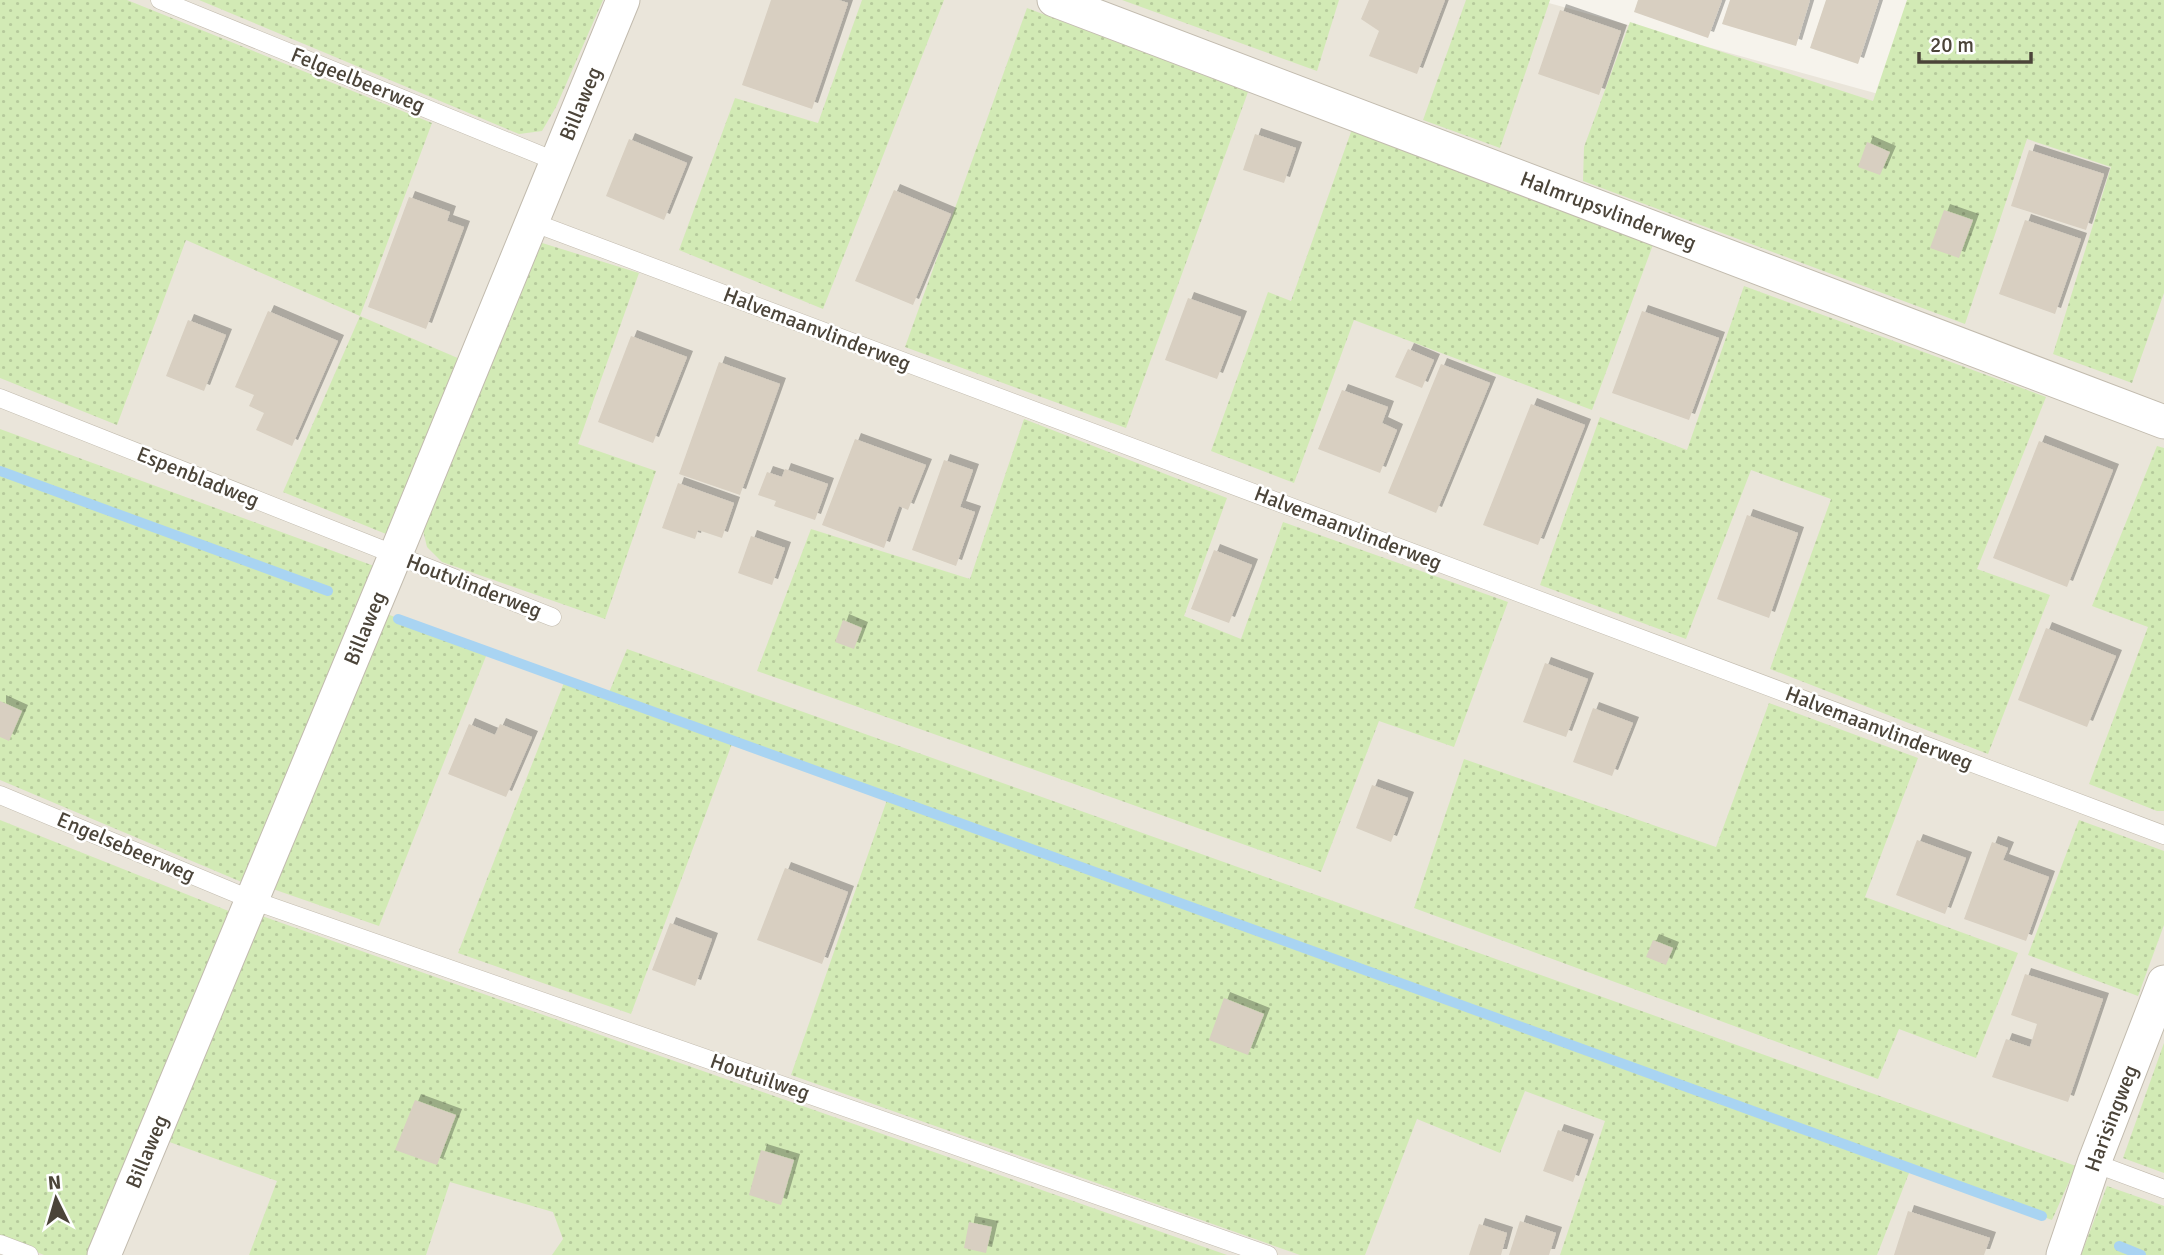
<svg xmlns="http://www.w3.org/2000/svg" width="2164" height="1255" viewBox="0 0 2164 1255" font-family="Signika,sans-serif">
	<defs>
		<pattern id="grass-dots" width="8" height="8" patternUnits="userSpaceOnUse" patternTransform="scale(1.75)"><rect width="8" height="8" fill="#d2eab5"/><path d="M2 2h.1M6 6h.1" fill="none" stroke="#b6ca9c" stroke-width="1.8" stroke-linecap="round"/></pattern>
		<filter id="shadow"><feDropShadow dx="6" dy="-6" stdDeviation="0" flood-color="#0004"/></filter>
	</defs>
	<rect width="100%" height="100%" fill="#f6f3ec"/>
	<polygon fill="#eae5da" points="0,0 1538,0 2164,173 2164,1255 0,1255"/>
	<g fill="url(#grass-dots)">
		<polygon points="0,0 127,0 432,123 360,316 460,359 386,534 283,492 360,316 186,240 117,425 0,378"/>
		<polygon points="199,0 603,0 556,107 542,131 519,134"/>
		<polygon points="862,0 944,0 823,309 679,250 735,98 818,123"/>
		<polygon points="1122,0 1339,0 1317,71"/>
		<polygon points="1466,0 1550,0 1500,148 1423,120"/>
		<polygon points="1907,0 2164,0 2164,293 2132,383 2053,354 2111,167 2027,139 1965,324 1583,181 1584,147 1630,22 1873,101"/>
		<polygon points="1027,8 1248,92 1126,428 905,347"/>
		<polygon points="1352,129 1654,242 1592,410 1354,320 1294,483 1211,451 1268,292 1291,301"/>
		<polygon points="539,242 639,273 578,444 656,471 605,619 442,562 427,547 422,526"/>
		<polygon points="1744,286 2046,397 1977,569 2050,595 1988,754 1770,669 1831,499 1751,470 1686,639 1540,585 1600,417 1687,450"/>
		<polygon points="1024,419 1227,498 1184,616 1241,639 1283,522 1508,602 1454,747 1379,721 1321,872 757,671 811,529 970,579"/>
		<polygon points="0,429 374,566 357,602 244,883 0,780"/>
		<polygon points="2157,446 2164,448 2164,811 2157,811 2089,784 2148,627 2092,606"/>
		<polygon points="384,613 488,651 379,926 270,888"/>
		<polygon points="627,649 2076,1166 2052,1220 1911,1168 1877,1255 1560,1255 1605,1121 1525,1091 1500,1153 1417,1119 1365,1255 1300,1255 791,1075 888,797 733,741 631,1014 458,953 565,680 608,695"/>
		<polygon points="1769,703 1918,758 1865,897 2018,953 1976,1058 1899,1029 1878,1079 1414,908 1464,759 1716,847"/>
		<polygon points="0,820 231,912 91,1255 44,1255 0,1237"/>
		<polygon points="2079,820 2164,851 2164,925 2138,996 2028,955"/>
		<polygon points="259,915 1227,1255 552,1255 563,1239 553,1212 450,1182 426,1255 249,1255 277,1181 164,1140"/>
		<polygon points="2164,1043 2164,1173 2123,1158"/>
		<polygon points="2107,1186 2164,1206 2164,1255 2081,1255"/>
	</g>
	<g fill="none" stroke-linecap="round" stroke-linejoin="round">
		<g stroke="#a9d4f2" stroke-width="10">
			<polyline points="0,471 328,591"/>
			<polyline points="398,619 2042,1216"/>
			<polyline points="2119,1246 2141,1255"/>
		</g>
	</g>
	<g fill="#d8cfc1" filter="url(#shadow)">
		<polygon points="771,0 839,0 848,3 812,109 742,85"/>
		<polygon points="1369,0 1445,0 1417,74 1369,56 1379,31 1361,19"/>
		<polygon points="1638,0 1722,0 1708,38 1634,12"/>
		<polygon points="1730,0 1810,0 1796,46 1722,24"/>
		<polygon points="1826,0 1879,0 1858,64 1810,48"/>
		<polygon points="1560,10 1621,31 1599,95 1538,74"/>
		<polygon points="1255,134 1296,148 1284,183 1243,170"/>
		<polygon points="629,139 687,163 664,220 606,196"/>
		<polygon points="1867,142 1890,152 1880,175 1858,167"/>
		<polygon points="2029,150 2104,174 2086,230 2011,206"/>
		<polygon points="894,190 951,214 913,305 855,281"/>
		<polygon points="409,197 450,212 447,221 464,227 426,329 368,307"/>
		<polygon points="1944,210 1973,220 1959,258 1930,248"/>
		<polygon points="2025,220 2081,239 2055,314 1999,294"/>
		<polygon points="1188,298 1241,317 1217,379 1165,360"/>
		<polygon points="268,311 338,341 292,446 256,430 264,413 249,406 254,395 235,387"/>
		<polygon points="1642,311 1719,338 1689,420 1612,393"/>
		<polygon points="188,320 226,335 204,391 166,376"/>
		<polygon points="631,336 687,357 653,443 598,422"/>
		<polygon points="1408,349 1434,360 1422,388 1395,377"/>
		<polygon points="719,362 780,384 740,495 679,474"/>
		<polygon points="1441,364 1490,383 1436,513 1388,493"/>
		<polygon points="1342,390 1388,407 1382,423 1397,430 1380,473 1318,449"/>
		<polygon points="1531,404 1585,425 1538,545 1483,525"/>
		<polygon points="855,439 926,465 908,510 899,506 884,548 822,525"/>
		<polygon points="2039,441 2113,470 2067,587 1993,558"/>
		<polygon points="944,460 973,470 960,507 975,512 956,566 912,550"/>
		<polygon points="785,469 828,484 815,520 774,506 776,501 758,495 767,472 782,477"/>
		<polygon points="678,483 734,503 722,538 698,530 695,539 662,528"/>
		<polygon points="1747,515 1798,533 1769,618 1717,599"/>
		<polygon points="751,536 785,548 772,585 738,573"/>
		<polygon points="1214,550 1252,565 1229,623 1191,609"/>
		<polygon points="843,620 862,628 854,649 835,642"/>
		<polygon points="2046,628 2116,656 2087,727 2018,700"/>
		<polygon points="1545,663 1588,679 1566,737 1523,722"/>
		<polygon points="0,701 22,711 9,741 0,737"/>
		<polygon points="1593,708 1633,723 1612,776 1573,762"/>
		<polygon points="469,724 495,735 500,724 532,737 506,797 448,774"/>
		<polygon points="1372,785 1408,798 1391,842 1356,828"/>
		<polygon points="1917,840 1966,858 1945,914 1896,895"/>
		<polygon points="1992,842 2008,848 2003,860 2049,877 2026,941 1964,919"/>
		<polygon points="785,868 848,892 822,964 757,940"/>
		<polygon points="670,923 712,939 695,986 652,970"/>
		<polygon points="1653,940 1673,948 1666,965 1646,957"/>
		<polygon points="2025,974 2103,999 2068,1102 1992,1077 2006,1039 2030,1047 2037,1024 2011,1015"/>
		<polygon points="1224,998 1264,1014 1248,1055 1209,1040"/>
		<polygon points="415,1100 456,1115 437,1165 395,1150"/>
		<polygon points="1558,1130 1588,1140 1573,1182 1543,1171"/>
		<polygon points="761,1150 794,1160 781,1205 749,1195"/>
		<polygon points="1908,1211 1990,1238 1984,1255 1894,1255"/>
		<polygon points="1520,1221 1556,1233 1549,1255 1509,1255"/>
		<polygon points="969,1222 992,1227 986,1253 964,1248"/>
		<polygon points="1479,1224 1507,1233 1501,1255 1469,1255"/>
	</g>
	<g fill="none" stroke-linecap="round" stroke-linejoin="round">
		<defs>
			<g id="service">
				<polyline points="160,0 555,161"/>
				<polyline points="532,222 2164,835"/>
				<polyline points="0,398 552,617"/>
				<polyline points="0,795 252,900 1268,1255"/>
				<polyline points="2094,1163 2164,1189"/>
				<polyline points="0,1244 29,1255"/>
			</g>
			<g id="minor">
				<path id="s1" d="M1054 0 2164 422"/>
				<path id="s2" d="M104 1255 395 556 623 0"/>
				<path id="s3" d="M2063 1255 2094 1163 2164 982"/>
			</g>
		</defs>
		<use href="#service" stroke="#c2bbae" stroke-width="19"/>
		<use href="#minor" stroke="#c2bbae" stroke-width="35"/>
		<use href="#service" stroke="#fff" stroke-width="18"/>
		<use href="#minor" stroke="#fff" stroke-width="33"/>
	</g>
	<g text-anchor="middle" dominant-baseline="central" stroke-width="5" stroke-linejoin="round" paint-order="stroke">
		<g font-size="21" fill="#4b4439" stroke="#fff">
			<text transform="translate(358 80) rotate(22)">Felgeelbeerweg</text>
			<text stroke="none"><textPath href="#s2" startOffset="1246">Billaweg</textPath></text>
			<text stroke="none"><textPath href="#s1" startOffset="593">Halmrupsvlinderweg</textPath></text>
			<text transform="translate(817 329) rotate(21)">Halvemaanvlinderweg</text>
			<text transform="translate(198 477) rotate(22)">Espenbladweg</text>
			<text transform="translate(1348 528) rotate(21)">Halvemaanvlinderweg</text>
			<text transform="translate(474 586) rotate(21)">Houtvlinderweg</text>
			<text stroke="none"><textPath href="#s2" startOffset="679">Billaweg</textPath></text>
			<text transform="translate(1879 728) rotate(21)">Halvemaanvlinderweg</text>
			<text transform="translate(126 847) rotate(23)">Engelsebeerweg</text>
			<text transform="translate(760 1077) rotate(19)">Houtuilweg</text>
			<text stroke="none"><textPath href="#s3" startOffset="145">Harisingweg</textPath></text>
			<text stroke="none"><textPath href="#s2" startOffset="112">Billaweg</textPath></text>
		</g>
	</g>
	<g transform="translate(56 1199) rotate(355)" stroke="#ffffff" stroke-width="5" paint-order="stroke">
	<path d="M0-5L12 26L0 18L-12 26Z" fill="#4b4439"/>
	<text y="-10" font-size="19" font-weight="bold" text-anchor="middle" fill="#4b4439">N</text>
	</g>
	<path d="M1919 52v10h112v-10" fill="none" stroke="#4b4439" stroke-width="3.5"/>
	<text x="1930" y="52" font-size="21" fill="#4b4439" stroke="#ffffff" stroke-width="5" paint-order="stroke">20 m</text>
</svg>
